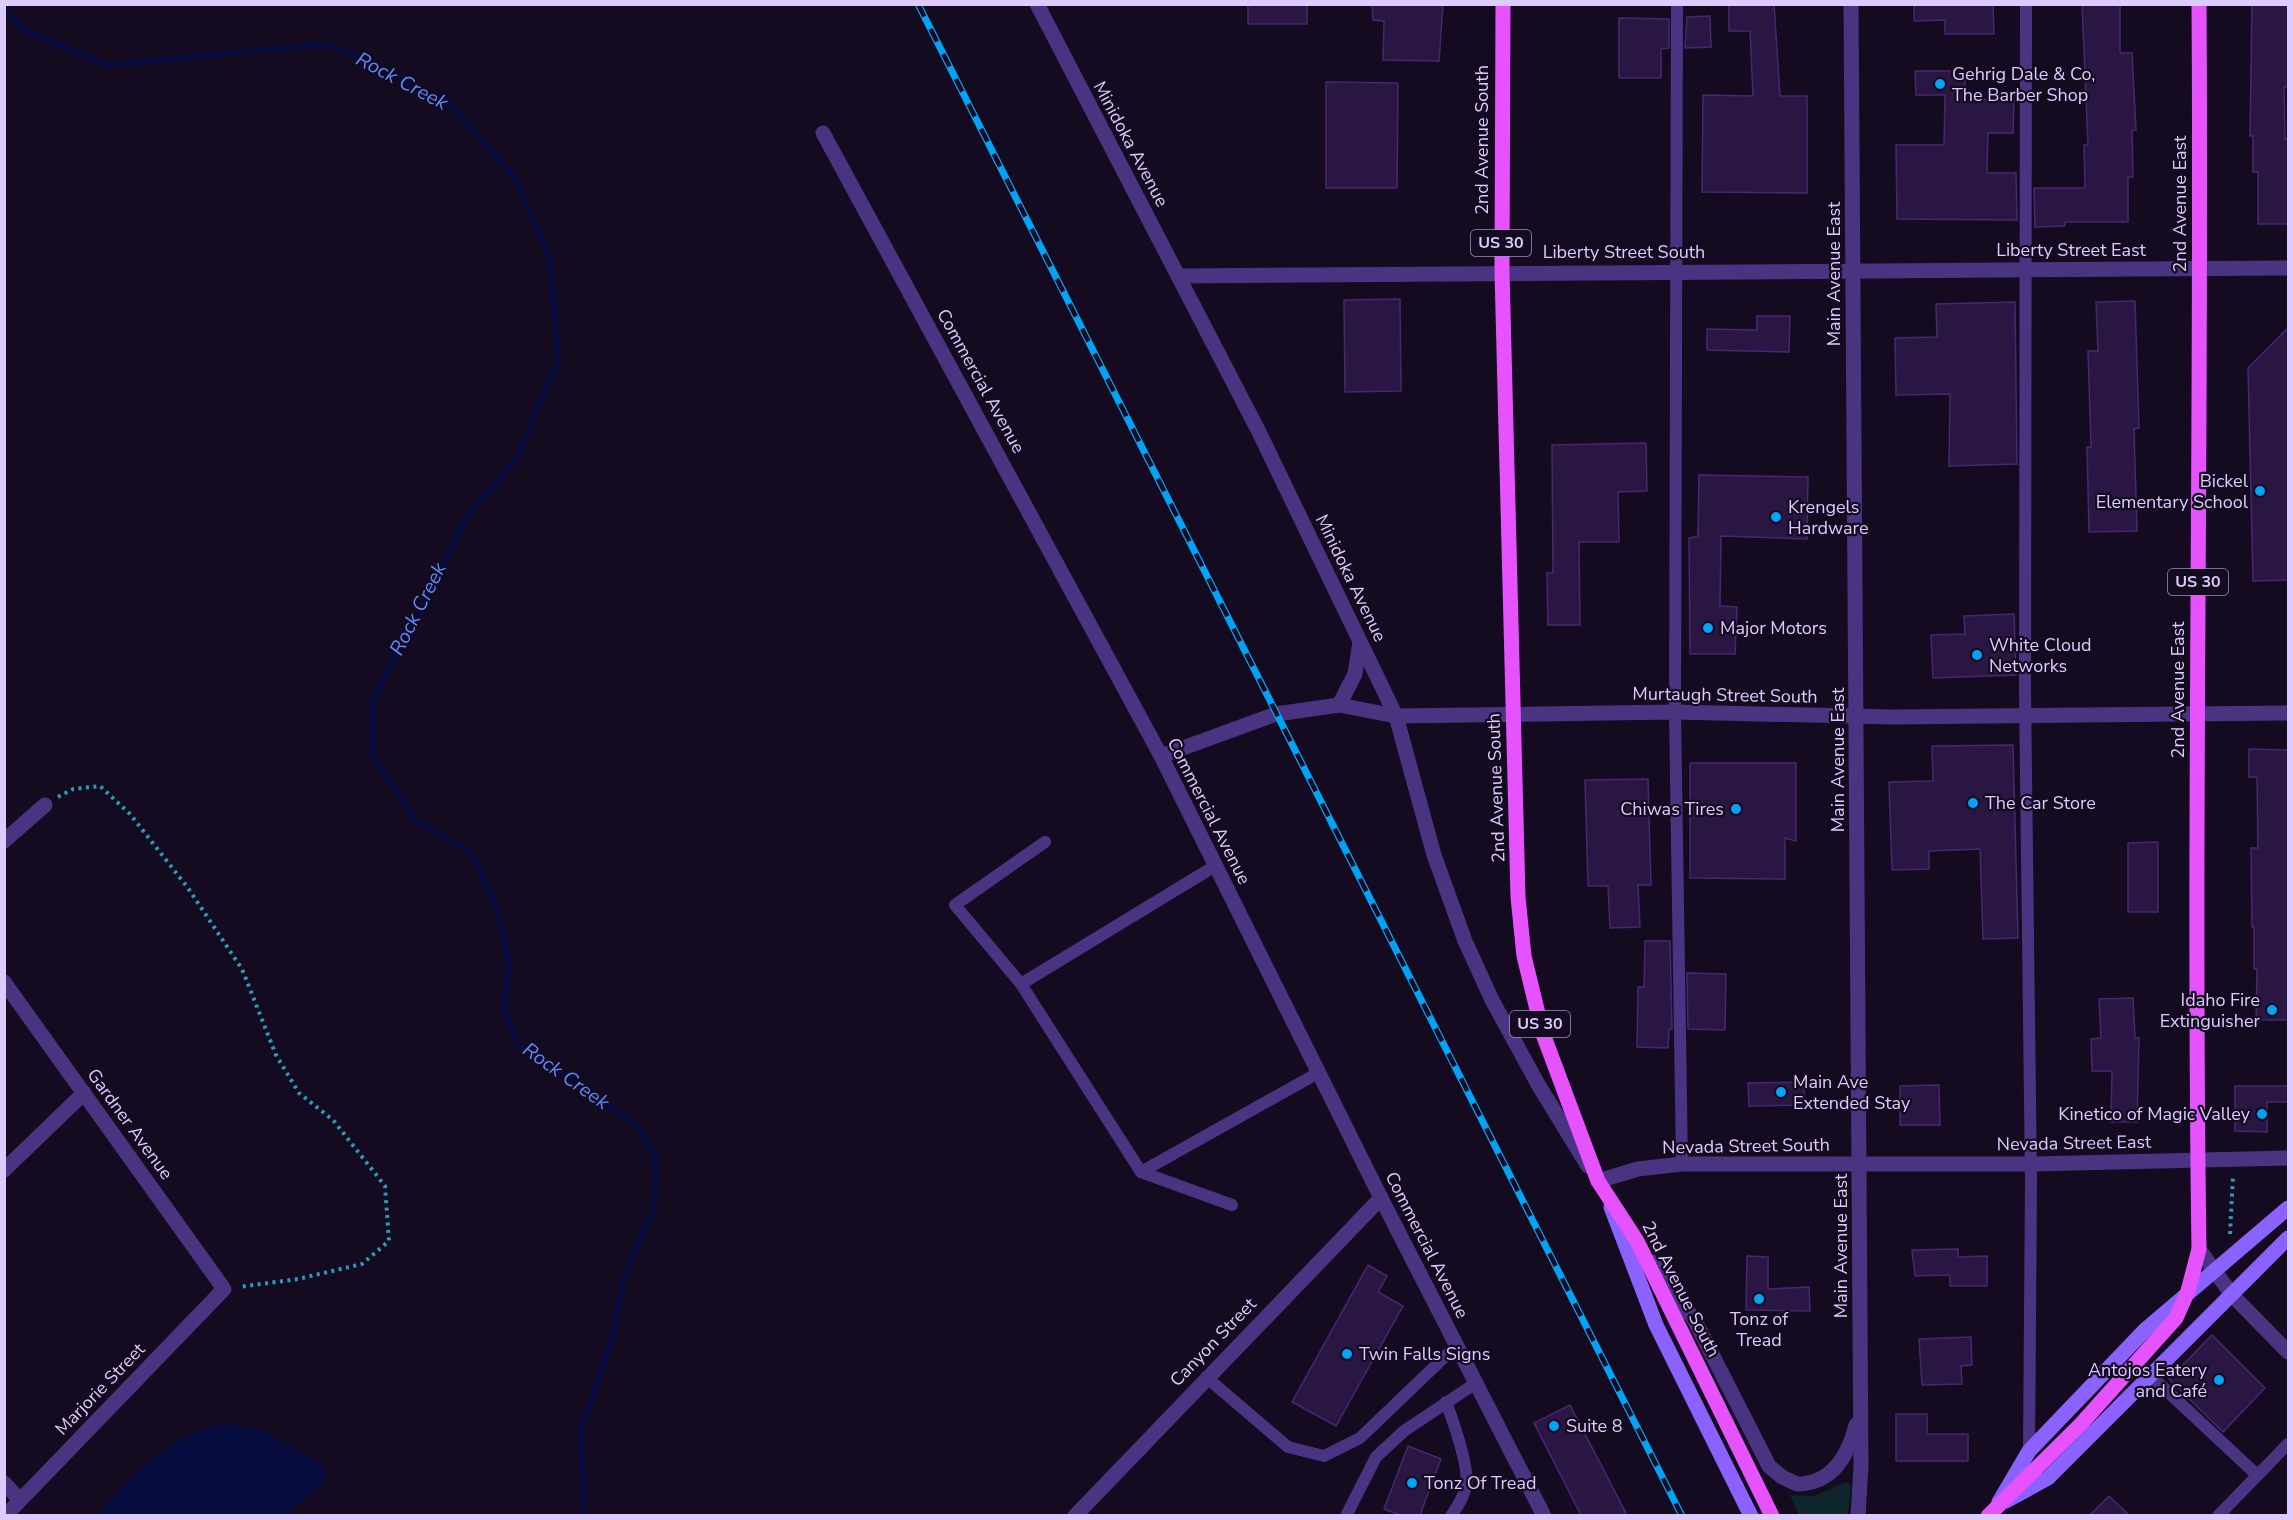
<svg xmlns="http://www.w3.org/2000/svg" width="2293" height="1520" viewBox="0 0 2293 1520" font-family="'Nunito Sans',sans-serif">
	<rect width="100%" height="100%" fill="#140b20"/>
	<polygon fill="#0e252b" points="1846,1482 1851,1486 1848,1515 1799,1515 1790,1495 1814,1496"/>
	<path fill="#060d3e" d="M225 1423 264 1431 323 1465 327 1480 286 1515H97C131 1474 172 1435 225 1423Z"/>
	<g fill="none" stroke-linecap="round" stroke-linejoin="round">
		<polyline stroke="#060d3e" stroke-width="6" points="4,10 26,31 107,65 326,44 372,63 450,104 515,178 550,257 558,359 518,456 465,519 437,580 373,699 373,756 415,820 472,853 496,905 509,963 504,1007 518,1045 598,1097 638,1127 656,1159 654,1206 623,1281 613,1335 581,1430 585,1516"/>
	</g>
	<g fill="#2a1642" stroke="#472770" stroke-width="1.5">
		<rect x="1248" y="4" width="59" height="20"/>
		<polygon points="1372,4 1443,4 1439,61 1383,60 1384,21 1373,20"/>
		<polygon points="1729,4 1774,4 1780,96 1807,96 1807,193 1702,192 1703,95 1753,96 1750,31 1729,31"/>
		<polygon points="1914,4 1993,4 1994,34 1945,34 1945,20 1914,21"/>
		<polygon points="2082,4 2120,4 2120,53 2132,53 2136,130 2132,130 2133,177 2128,177 2128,222 2065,222 2065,226 2035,227 2034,188 2085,188 2084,145 2088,145"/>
		<polygon points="2252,4 2289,4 2289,87 2284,87 2285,139 2289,139 2289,224 2258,224 2258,172 2253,172 2253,136 2250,136"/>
		<polygon points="1710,16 1711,47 1685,48 1687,17"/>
		<polygon points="1619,18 1669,19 1669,48 1661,49 1661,78 1619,78"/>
		<polygon points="1915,71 1965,71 1965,99 2014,100 2013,133 1988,133 1987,173 2016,173 2017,220 1897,219 1896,145 1944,145 1945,95 1916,95"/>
		<polygon points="1326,82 1398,83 1397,188 1326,188"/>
		<polygon points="1400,299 1401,391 1345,392 1344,300"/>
		<polygon points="2135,301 2139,428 2134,429 2137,531 2089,532 2087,447 2091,447 2088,351 2098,351 2096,302"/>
		<polygon points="2015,302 2017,464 1949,466 1950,394 1896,395 1895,338 1937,337 1936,304"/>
		<polygon points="1757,316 1790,316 1789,352 1707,350 1707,329 1757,330"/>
		<polygon points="2289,327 2289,580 2253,581 2248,368"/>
		<polygon points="1646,443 1647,491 1618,492 1619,542 1579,542 1580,625 1548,625 1547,573 1553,573 1552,445"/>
		<polygon points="1699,475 1808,477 1807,539 1721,536 1720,606 1737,607 1735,654 1690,654 1689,538 1698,536"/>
		<polygon points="2014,614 2016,675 1933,678 1931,635 1965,634 1964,616"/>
		<polygon points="2013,745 2018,938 1983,939 1980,849 1929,851 1929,869 1892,870 1889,782 1933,781 1932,746"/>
		<polygon points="2249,749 2289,750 2289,1020 2256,1020 2257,969 2254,969 2254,927 2252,927 2251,848 2258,848 2257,777 2249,777"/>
		<polygon points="1690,763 1796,763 1796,841 1785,838 1785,879 1690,878"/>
		<polygon points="1648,779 1651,885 1638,885 1640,927 1610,928 1608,886 1588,886 1585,780"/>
		<polygon points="2158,842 2158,912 2128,912 2128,843"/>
		<polygon points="1645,941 1670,941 1672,1029 1669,1029 1668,1048 1637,1047 1638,987 1644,987"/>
		<polygon points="1687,973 1726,974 1725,1030 1688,1029"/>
		<polygon points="2133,998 2135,1038 2139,1038 2137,1122 2111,1122 2112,1071 2092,1071 2091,1039 2101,1038 2099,999"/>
		<polygon points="1804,1082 1804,1105 1749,1106 1748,1083"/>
		<polygon points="1939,1085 1940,1125 1900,1125 1900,1086"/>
		<polygon points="2235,1086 2289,1086 2289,1102 2267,1102 2267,1132 2235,1131"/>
		<polygon points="1958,1249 1958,1257 1987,1256 1987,1286 1950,1286 1950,1275 1915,1276 1912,1250"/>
		<polygon points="1747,1256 1768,1257 1768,1289 1809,1287 1810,1311 1746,1310"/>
		<polygon points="1368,1265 1387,1276 1378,1292 1403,1306 1336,1426 1292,1402"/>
		<polygon points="2212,1335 2265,1388 2223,1432 2169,1379"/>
		<polygon points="1971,1337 1972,1365 1961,1366 1962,1384 1922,1385 1919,1339"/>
		<polygon points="1570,1405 1627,1515 1581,1515 1534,1423"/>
		<polygon points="1896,1414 1927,1414 1927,1434 1968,1434 1968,1461 1896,1461"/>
		<polygon points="1408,1446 1441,1459 1420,1515 1400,1515 1384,1509"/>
		<polygon points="2109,1496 2129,1515 2090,1515"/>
	</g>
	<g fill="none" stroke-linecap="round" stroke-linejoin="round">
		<g stroke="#279eb7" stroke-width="4" stroke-dasharray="3 4.5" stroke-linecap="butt">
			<polyline points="58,797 73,789 100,786 130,814 188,888 242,969 276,1055 299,1093 333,1120 385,1186 389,1241 362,1264 298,1279 239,1287"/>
			<polyline points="2230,1234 2233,1176"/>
		</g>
		<g stroke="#493482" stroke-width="12">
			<polyline points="1677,4 1675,712 1682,1164"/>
			<polyline points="2026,4 2025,692 2031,1181 2029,1451"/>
			<polyline points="1045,842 955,905 1021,984 1215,866"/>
			<polyline points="1021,984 1141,1172 1318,1073"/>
			<polyline points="1141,1172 1232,1205"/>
			<polyline points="2151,1376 2257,1475"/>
			<polyline points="1206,1377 1288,1447 1324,1456 1360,1438 1457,1345"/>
			<path d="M1446 1402C1453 1421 1470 1468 1466 1486 1464 1497 1457 1507 1451 1516"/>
			<polyline points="1346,1516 1376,1457 1404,1431 1476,1383"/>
			<polyline points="2218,1516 2288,1444"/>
		</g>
		<g stroke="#493482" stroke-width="15">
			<polyline points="823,133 1161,756 1381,1198 1544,1516"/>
			<polyline points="1178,276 2288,268"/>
			<polyline points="1339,705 1355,674 1360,642"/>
			<polyline points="1161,756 1276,714 1339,705 1396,716 1675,712 1893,717 2288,713"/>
			<polyline points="4,841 45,805"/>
			<polyline points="4,982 224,1289 5,1516"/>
			<polyline points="4,1170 84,1093"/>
			<polyline points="1598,1181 1638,1169 1682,1164 2031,1164 2288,1158"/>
			<polyline points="2199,1249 2232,1295 2288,1352"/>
			<polyline points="4,1483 20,1500"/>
			<polyline points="1075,1516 1381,1198"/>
		</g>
		<g stroke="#493482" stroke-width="15">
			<polyline points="1037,4 1258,430 1396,716 1434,855 1465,941 1492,1000 1539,1086 1588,1166"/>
			<polyline points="1851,4 1861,1466 1858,1516"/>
			<path d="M1652 1262 1695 1321 1769 1466 1782 1477 1797 1484C1832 1484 1848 1456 1856 1425"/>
		</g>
		<g stroke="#8b62ff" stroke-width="15">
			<polyline points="1611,1207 1656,1325 1751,1516"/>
			<polyline points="2006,1501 2048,1478 2288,1238"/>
			<polyline points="1999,1502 2029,1451 2145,1330 2288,1208"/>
		</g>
		<g stroke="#e752ff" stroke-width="15">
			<polyline points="1503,4 1502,272 1518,897 1524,956 1543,1034 1598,1181 1637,1241 1772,1516"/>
			<path d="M1988 1516 2081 1424 2176 1318 2188 1291 2199 1249C2193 834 2202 419 2199 4"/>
		</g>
		<defs>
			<polyline id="rail" points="918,4 1682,1516"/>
		</defs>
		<use href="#rail" stroke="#00a3f6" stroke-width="7"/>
		<use href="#rail" stroke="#140b20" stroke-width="4.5" stroke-dasharray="14" stroke-linecap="butt"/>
	</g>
	<g fill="#00a3f6" stroke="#140b20" stroke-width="2">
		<circle cx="1940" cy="84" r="6"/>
		<circle cx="2260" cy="491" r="6"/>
		<circle cx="1776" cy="517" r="6"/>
		<circle cx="1708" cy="628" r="6"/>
		<circle cx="1977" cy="655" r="6"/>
		<circle cx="1973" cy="803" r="6"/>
		<circle cx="1736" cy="809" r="6"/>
		<circle cx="2272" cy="1010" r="6"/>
		<circle cx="1781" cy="1092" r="6"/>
		<circle cx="2262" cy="1114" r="6"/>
		<circle cx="1759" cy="1299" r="6"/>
		<circle cx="1347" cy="1354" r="6"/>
		<circle cx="2219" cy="1380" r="6"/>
		<circle cx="1554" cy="1426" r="6"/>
		<circle cx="1412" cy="1483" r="6"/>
	</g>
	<g text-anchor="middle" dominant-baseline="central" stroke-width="4.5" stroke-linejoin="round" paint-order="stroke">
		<g fill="#140b20" stroke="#a191bc" stroke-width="1.5">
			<rect x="1471" y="230" width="60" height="26" rx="4.5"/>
			<rect x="2168" y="569" width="60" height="26" rx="4.5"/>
			<rect x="1510" y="1011" width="60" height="26" rx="4.5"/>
		</g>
		<g font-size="16" font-weight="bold" fill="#ddcbff">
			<text x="1501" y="243">US 30</text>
			<text x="2198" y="582">US 30</text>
			<text x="1540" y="1024">US 30</text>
		</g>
		<g font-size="18" fill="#ddcbff" stroke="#140b20" text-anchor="start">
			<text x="1952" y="74">Gehrig Dale &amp; Co,<tspan x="1952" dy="21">The Barber Shop</tspan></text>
			<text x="2248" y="481" text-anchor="end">Bickel<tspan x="2248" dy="21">Elementary School</tspan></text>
			<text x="1788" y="507">Krengels<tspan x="1788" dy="21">Hardware</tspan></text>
			<text x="1720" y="628">Major Motors</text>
			<text x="1989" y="645">White Cloud<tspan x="1989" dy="21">Networks</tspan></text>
			<text x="1985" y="803">The Car Store</text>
			<text x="1724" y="809" text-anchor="end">Chiwas Tires</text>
			<text x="2260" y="1000" text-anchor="end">Idaho Fire<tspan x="2260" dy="21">Extinguisher</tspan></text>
			<text x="1793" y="1082">Main Ave<tspan x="1793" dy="21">Extended Stay</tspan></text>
			<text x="2250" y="1114" text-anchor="end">Kinetico of Magic Valley</text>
			<text x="1759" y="1319" text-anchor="middle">Tonz of<tspan x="1759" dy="21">Tread</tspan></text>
			<text x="1359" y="1354">Twin Falls Signs</text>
			<text x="2207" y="1370" text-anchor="end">Antojos Eatery<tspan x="2207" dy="21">and Café</tspan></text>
			<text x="1566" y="1426">Suite 8</text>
			<text x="1424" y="1483">Tonz Of Tread</text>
		</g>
		<g font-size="18" fill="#ddcbff" stroke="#140b20">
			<text transform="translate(1482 140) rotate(-90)">2nd Avenue South</text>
			<text transform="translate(1131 144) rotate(62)">Minidoka Avenue</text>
			<text transform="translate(2180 204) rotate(-90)">2nd Avenue East</text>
			<text x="2071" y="250">Liberty Street East</text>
			<text x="1624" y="252">Liberty Street South</text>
			<text transform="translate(1834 274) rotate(-90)">Main Avenue East</text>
			<text transform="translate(981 381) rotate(61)">Commercial Avenue</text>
			<text transform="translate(1351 578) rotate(64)">Minidoka Avenue</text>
			<text transform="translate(2178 690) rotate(-90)">2nd Avenue East</text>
			<text transform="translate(1725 695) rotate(1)">Murtaugh Street South</text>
			<text transform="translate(1838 760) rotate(-90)">Main Avenue East</text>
			<text transform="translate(1496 788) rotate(-92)">2nd Avenue South</text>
			<text transform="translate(1209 811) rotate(63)">Commercial Avenue</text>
			<text transform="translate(130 1124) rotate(54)">Gardner Avenue</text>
			<text transform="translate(2074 1143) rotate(-1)">Nevada Street East</text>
			<text transform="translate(1746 1146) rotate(-1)">Nevada Street South</text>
			<text transform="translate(1427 1245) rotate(63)">Commercial Avenue</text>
			<text transform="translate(1841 1246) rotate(-90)">Main Avenue East</text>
			<text transform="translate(1681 1289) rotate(63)">2nd Avenue South</text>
			<text transform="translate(1213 1342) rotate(-46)">Canyon Street</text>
			<text transform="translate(100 1389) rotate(-46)">Marjorie Street</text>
		</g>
		<g font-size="20" font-style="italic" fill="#598bff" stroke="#140b20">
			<text transform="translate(402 81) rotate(28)">Rock Creek</text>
			<text transform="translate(418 609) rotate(-63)">Rock Creek</text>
			<text transform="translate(566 1076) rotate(35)">Rock Creek</text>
		</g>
	</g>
	<rect width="2293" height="1520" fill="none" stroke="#ddcbff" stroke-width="12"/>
</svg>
